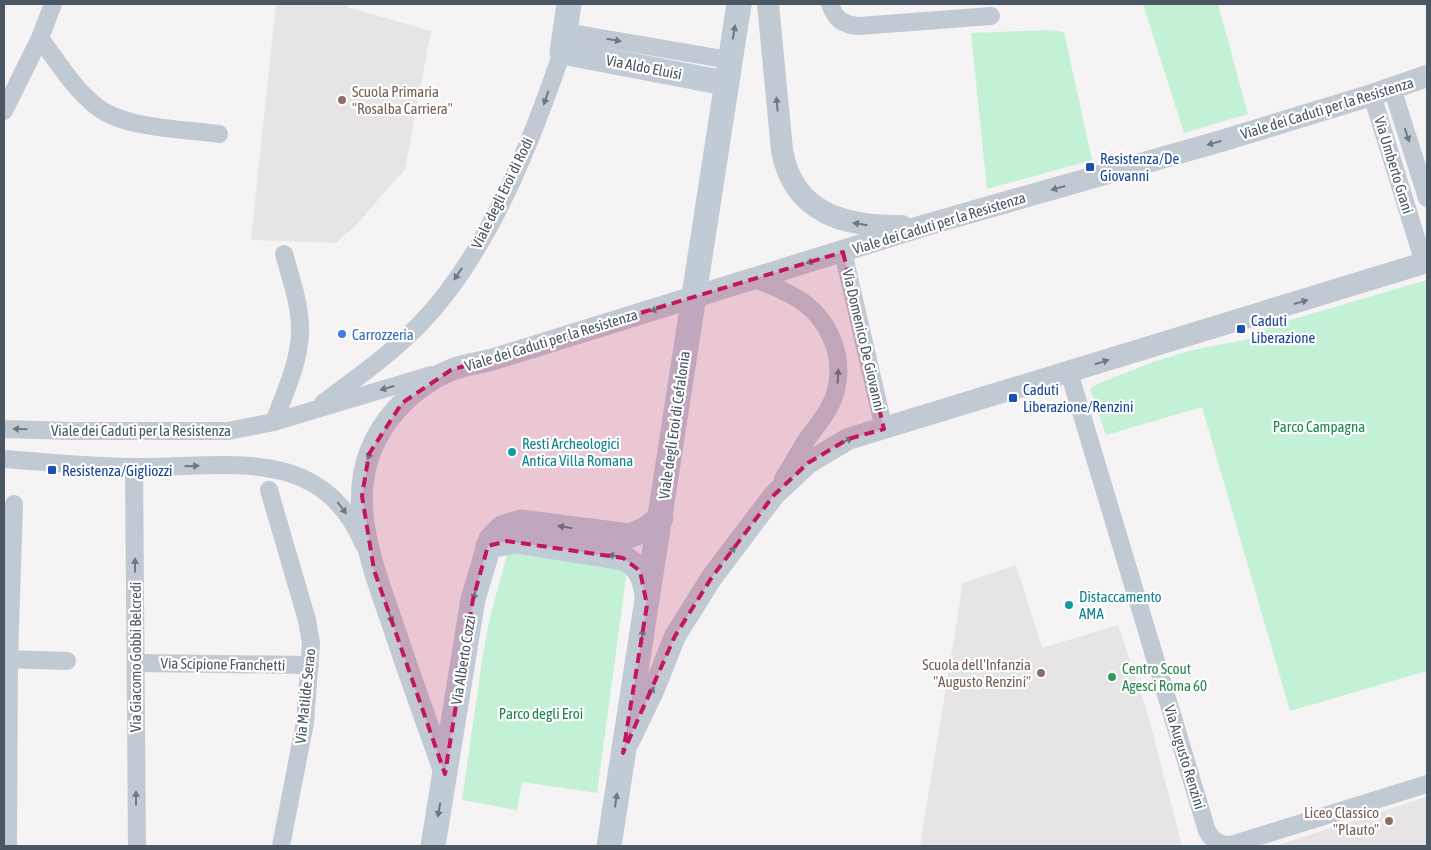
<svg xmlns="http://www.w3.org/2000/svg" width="1431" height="850" viewBox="0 0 1431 850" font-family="'Asap Condensed',sans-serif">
	<rect width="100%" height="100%" fill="#f5f3f3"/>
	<g fill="#e6e4e5">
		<polygon points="276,4 347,4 347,7 431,31 405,169 358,223 336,243 251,240"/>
		<polygon points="1016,565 1042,648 1118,625 1148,715 1182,846 920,846 963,583"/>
		<polygon points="1427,797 1427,846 1275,846"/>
	</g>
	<g fill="#c3f1d5">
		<polygon points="1143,4 1218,4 1248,114 1184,133"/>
		<polygon points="1050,30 1064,32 1092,160 987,189 971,33"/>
		<polygon points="1427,280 1427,671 1290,711 1202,407 1106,435 1090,389 1097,384 1153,362 1192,350 1255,338 1267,327"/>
		<polygon points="517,553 627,570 597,793 522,782 517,810 462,800 482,661 489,621 507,555"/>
	</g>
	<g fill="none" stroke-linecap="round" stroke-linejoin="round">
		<g stroke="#c1cad2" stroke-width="18">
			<path d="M830 4C835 19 843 25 859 26L991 16"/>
			<polyline points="566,32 729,60"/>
			<path d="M40 38C57 61 74 89 96 106 124 129 184 129 219 134"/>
			<polyline points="1392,88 1427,198"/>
			<polyline points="1372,95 1424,263"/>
			<polyline points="4,111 40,38 53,4"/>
			<polyline points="843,252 884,429"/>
			<path d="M754 279C796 294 826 309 837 355 840 371 838 390 831 404 825 417 815 428 807 439 799 452 791 466 783 479"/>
			<path d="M1069 372 1207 831C1213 841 1219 845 1231 845L1427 784"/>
			<path d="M323 403C356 378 391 354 420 324 488 254 531 143 562 52"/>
			<path d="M274 422C284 394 299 364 300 333 301 307 291 279 284 254"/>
			<polyline points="4,429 72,431 228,431 274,422 431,375"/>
			<path d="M4 459C48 462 92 467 136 467 226 468 321 443 364 545"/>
			<polyline points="134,467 137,846"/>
			<polyline points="269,490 307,620 311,643 305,722 281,846"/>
			<polyline points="4,659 67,661"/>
			<polyline points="136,663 310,665"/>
			<polyline points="8,846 9,659 14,504"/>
		</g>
		<g stroke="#c1cad2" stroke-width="22">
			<path d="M768 4 782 150C793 214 846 227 902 226"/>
			<polyline points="629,741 654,689 675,636 712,577 774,495 808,463 848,439 1427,262"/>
			<path d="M445 774C428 725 410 677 394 628 368 553 336 477 396 410 410 394 431 378 451 370 463 365 478 363 491 360L926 225 1221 141 1372 95 1427 76"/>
		</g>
		<g stroke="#c1cbd6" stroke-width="25">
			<polyline points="569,4 562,52 725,83"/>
			<path d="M488 546 516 541 623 558C640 565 645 579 647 596"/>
			<polyline points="433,846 473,599 491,539 502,528 521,522 629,536 644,530 661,518"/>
			<polyline points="609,846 739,4"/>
		</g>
	</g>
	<defs><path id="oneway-solid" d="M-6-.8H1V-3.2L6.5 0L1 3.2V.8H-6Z" transform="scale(1.25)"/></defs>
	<g fill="#6e7984">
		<use href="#oneway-solid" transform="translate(734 32) rotate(-80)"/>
		<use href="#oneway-solid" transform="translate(565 527) rotate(-171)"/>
		<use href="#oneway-solid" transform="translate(615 556) rotate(-171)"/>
		<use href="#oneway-solid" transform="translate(475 593) rotate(104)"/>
		<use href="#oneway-solid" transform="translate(642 636) rotate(-81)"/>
		<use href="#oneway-solid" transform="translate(616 800) rotate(-82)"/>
		<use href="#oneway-solid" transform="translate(439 810) rotate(100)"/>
	</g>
	<g fill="#6e7983">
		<use href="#oneway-solid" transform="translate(614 40) rotate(10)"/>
		<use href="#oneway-solid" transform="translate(546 98) rotate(109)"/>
		<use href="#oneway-solid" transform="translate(777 104) rotate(-95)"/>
		<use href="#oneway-solid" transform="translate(1407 135) rotate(72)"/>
		<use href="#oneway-solid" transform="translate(1214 143) rotate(164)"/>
		<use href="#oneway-solid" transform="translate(1058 188) rotate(164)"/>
		<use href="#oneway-solid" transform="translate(860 224) rotate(-171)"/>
		<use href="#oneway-solid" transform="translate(813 261) rotate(163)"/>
		<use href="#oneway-solid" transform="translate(458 274) rotate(124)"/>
		<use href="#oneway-solid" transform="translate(1301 302) rotate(-16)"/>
		<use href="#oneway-solid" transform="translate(657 309) rotate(163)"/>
		<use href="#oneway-solid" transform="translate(1102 362) rotate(-17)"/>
		<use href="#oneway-solid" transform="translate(838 376) rotate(-87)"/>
		<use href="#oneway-solid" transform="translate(387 388) rotate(164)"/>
		<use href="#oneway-solid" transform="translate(20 429) rotate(-178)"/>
		<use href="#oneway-solid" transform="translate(846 441) rotate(-26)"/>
		<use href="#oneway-solid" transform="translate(370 453) rotate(113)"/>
		<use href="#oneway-solid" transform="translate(192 466) rotate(-1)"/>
		<use href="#oneway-solid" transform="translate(342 508) rotate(53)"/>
		<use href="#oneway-solid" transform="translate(731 552) rotate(-53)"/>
		<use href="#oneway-solid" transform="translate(135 565) rotate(-90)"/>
		<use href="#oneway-solid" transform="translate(390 616) rotate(71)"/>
		<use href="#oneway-solid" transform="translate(651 693) rotate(-65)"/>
		<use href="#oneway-solid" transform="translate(136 798) rotate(-90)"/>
	</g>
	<path fill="#c2185b" fill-opacity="0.2" stroke="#c2185b" stroke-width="4" stroke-dasharray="10 6" stroke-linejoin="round" d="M843 252 884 429 848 439 808 463 774 495 712 577 675 636 623 753 647 605 640 571 623 558 507 541 488 546 473 599 445 774 374 570 362 496 369 454 402 403 451 370Z"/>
	<g fill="#8d6e63" stroke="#fff" stroke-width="2">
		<circle cx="342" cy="100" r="5"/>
		<circle cx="1041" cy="673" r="5"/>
		<circle cx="1389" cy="821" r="5"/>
	</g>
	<g fill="#1a4fb4" stroke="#fff" stroke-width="2">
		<rect x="1085" y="162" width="10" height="10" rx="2.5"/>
		<rect x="1236" y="324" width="10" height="10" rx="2.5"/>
		<rect x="1008" y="393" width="10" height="10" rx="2.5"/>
		<rect x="47" y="465" width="10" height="10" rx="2.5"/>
	</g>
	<circle fill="#3f7fe0" stroke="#fff" stroke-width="2" cx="342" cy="334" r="5"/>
	<g fill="#0f9aa8" stroke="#fff" stroke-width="2">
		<circle cx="512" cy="452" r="5"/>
		<circle cx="1069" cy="605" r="5"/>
	</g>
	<circle fill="#2e9e5b" stroke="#fff" stroke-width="2" cx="1112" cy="677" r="5"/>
	<g text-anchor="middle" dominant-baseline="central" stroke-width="4.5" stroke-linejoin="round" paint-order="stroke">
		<g font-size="15" fill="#4a5661" stroke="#fff">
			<text transform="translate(644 67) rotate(11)">Via Aldo Eluisi</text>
			<text transform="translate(1327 108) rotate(-17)">Viale dei Caduti per la Resistenza</text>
			<text transform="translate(1394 165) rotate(73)">Via Umberto Grani</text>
			<text transform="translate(502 193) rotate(-64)">Viale degli Eroi di Rodi</text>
			<text transform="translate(939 223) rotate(-17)">Viale dei Caduti per la Resistenza</text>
			<text transform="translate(551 340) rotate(-17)">Viale dei Caduti per la Resistenza</text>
			<text transform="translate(864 340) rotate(77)">Via Domenico De Giovanni</text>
			<text transform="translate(674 425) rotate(-82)">Viale degli Eroi di Cefalonia</text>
			<text x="141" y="430">Viale dei Caduti per la Resistenza</text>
			<text transform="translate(135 657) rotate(-90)">Via Giacomo Gobbi Belcredi</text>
			<text transform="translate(463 660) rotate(-81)">Via Alberto Cozzi</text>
			<text transform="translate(223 664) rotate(1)">Via Scipione Franchetti</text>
			<text transform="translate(305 696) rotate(-84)">Via Matilde Serao</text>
			<text transform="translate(1185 757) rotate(73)">Via Augusto Renzini</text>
		</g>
		<g font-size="15" fill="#785e54" stroke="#fff" text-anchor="end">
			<text x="352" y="91" text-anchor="start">Scuola Primaria<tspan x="352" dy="17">"Rosalba Carriera"</tspan></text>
			<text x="1031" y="664">Scuola dell'Infanzia<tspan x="1031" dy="17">"Augusto Renzini"</tspan></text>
			<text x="1379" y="812">Liceo Classico<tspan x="1379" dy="17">"Plauto"</tspan></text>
		</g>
		<g font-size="15" fill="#164399" stroke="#fff" text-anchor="start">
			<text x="1100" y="158">Resistenza/De<tspan x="1100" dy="17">Giovanni</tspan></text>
			<text x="1251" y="320">Caduti<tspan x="1251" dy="17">Liberazione</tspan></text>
			<text x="1023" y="389">Caduti<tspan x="1023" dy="17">Liberazione/Renzini</tspan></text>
			<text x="62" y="470">Resistenza/Gigliozzi</text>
		</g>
		<g font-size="15" fill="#366cbe" stroke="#fff" text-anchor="start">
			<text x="352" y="334">Carrozzeria</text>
		</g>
		<g font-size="15" fill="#17864f" stroke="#fff">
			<text x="1319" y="426">Parco Campagna</text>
			<text x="541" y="713">Parco degli Eroi</text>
		</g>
		<g font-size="15" fill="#0d838f" stroke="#fff" text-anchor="start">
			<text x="522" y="443">Resti Archeologici<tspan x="522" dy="17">Antica Villa Romana</tspan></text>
			<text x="1079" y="596">Distaccamento<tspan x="1079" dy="17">AMA</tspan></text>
		</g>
		<g font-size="15" fill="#27864d" stroke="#fff" text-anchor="start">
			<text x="1122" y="668">Centro Scout<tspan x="1122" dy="17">Agesci Roma 60</tspan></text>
		</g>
	</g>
	<rect width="1431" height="850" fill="none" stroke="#4a5661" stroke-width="10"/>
</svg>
